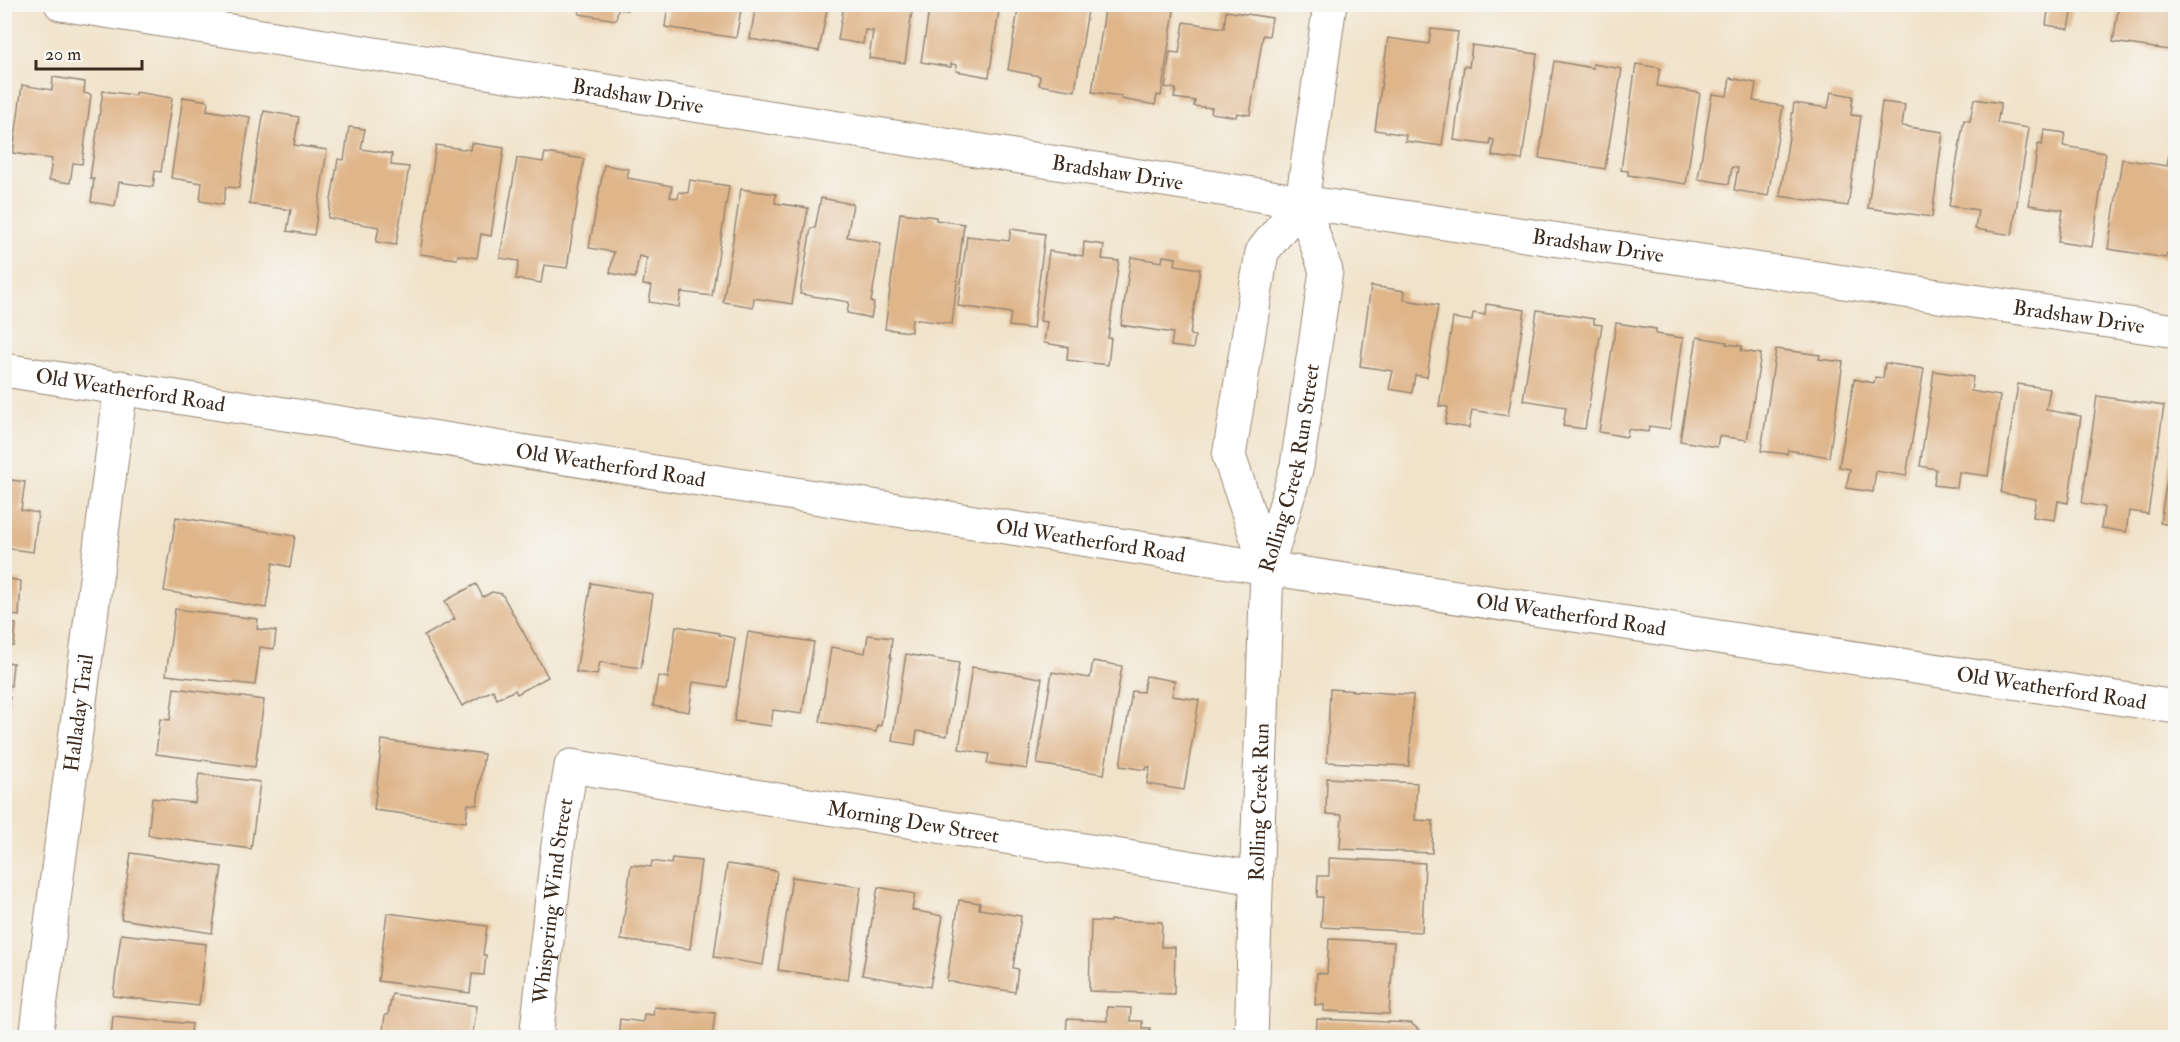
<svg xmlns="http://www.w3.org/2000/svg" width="2180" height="1042" viewBox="0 0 2180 1042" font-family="'IM FELL Double Pica',serif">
	<rect width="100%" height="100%" fill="#f6f6f2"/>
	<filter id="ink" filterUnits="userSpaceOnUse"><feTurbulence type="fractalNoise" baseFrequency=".0167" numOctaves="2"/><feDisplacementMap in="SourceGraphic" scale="12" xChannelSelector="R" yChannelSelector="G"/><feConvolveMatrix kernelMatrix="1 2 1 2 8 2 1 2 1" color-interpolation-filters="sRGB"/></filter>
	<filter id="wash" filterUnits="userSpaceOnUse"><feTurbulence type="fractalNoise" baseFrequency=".008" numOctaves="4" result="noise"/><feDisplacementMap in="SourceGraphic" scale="24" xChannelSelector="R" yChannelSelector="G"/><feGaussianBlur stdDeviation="1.35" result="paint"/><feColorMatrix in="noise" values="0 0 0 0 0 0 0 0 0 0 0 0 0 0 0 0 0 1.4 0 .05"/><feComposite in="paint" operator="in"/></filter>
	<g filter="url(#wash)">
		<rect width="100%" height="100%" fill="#f1e3ca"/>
		<g id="blocks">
			<g fill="#dfb58a">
				<polygon points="581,4 628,4 627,10 618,8 616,20 579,14"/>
				<polygon points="668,4 742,4 736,38 665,27"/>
				<polygon points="756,4 828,4 819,51 750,39"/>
				<polygon points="844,4 913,4 905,63 869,58 873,31 865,30 863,44 838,40"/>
				<polygon points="930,4 1000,4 989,77 956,71 957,65 951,64 951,67 921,62"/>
				<polygon points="1019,4 1089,4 1075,91 1039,85 1040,76 1008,70"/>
				<polygon points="1106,4 1175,4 1161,96 1157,95 1155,105 1121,99 1121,96 1092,92"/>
				<polygon points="2049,4 2087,4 2086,11 2073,8 2069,29 2046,25"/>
				<polygon points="2119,4 2176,4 2176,51 2113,42"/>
				<polygon points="1226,11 1272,18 1269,36 1263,35 1250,115 1237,113 1236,117 1211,113 1212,108 1194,106 1195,101 1174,98 1176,89 1165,87 1170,52 1179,53 1184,22 1224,28"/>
				<polygon points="1431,29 1458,32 1442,146 1405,141 1406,135 1375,130 1388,38 1429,44"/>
				<polygon points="1472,45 1537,54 1522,160 1492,156 1494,140 1490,139 1490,145 1454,140 1464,66 1469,67"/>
				<polygon points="1554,61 1593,68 1593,64 1622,69 1605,169 1539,158"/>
				<polygon points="1636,64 1660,68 1657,86 1700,93 1686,184 1628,175 1628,171 1621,170"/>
				<polygon points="53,77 85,82 84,93 91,95 82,164 73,163 70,183 49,180 52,159 13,153 22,85 52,90"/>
				<polygon points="1730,78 1756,83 1753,101 1783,106 1768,196 1734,190 1738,168 1732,167 1729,184 1698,179 1712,94 1727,96"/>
				<polygon points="103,91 135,95 136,92 172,98 161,172 155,171 153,187 119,182 115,206 91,202 94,179 90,178"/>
				<polygon points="1831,92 1853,96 1851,115 1861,116 1848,206 1780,196 1794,103 1828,108"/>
				<polygon points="183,97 208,101 207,110 250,117 239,188 226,187 223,205 200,201 202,183 171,178"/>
				<polygon points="1974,99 2001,103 1997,123 2029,128 2012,235 1975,229 1978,210 1949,206 1964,120 1970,121"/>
				<polygon points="1882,102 1905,105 1902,126 1943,132 1932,217 1868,208"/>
				<polygon points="264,111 299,117 294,145 327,150 314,235 287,231 291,210 249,204"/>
				<polygon points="349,127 365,129 361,149 392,154 391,165 409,167 396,245 376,242 379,227 328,218 338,159 344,160"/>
				<polygon points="2044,130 2065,133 2063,146 2106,153 2092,247 2058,242 2063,210 2029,205 2038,144 2042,145"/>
				<polygon points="471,143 504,148 491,236 481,234 477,258 458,255 457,259 420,254 436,145 470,150"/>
				<polygon points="2170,146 2176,147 2175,256 2167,254 2166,258 2108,249 2122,159 2167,166"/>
				<polygon points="545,153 584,159 567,268 544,265 541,283 516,279 519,261 500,258 517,158 543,162"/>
				<polygon points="604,165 629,169 627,178 672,186 670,197 678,198 679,192 688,193 690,180 729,186 712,296 681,292 679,307 649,302 652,286 643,285 647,258 639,256 635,278 610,273 614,252 589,248"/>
				<polygon points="741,189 776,194 775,203 808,208 792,304 754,298 753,307 723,302"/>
				<polygon points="821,198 853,204 847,237 881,243 871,302 874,303 871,318 847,313 849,302 800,294 811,228 815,228"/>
				<polygon points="900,213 936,217 936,220 964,224 952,324 912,319 911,332 885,329"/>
				<polygon points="1011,229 1045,234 1033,329 1009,326 1011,313 958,306 967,236 1009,241"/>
				<polygon points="1084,242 1104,245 1102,259 1119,261 1108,338 1111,338 1108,365 1067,360 1068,347 1044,343 1047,322 1040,321 1049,251 1083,256"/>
				<polygon points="1163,256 1176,258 1175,265 1200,269 1190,335 1195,336 1193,349 1171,346 1173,333 1121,325 1131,257 1162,262"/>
				<polygon points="1371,286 1405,291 1404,300 1438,305 1427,377 1415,375 1412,393 1389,389 1393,371 1360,366"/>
				<polygon points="1486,304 1525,310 1508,416 1472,410 1469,428 1445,424 1448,407 1439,406 1453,318 1472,321 1473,313 1485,315"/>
				<polygon points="1537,310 1594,319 1594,324 1602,325 1585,429 1563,426 1566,407 1523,400"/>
				<polygon points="1616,323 1656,329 1656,334 1683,338 1670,429 1649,426 1648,432 1628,429 1627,437 1599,432"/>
				<polygon points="1697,337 1727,342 1726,344 1742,346 1741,351 1761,354 1747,440 1719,436 1717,447 1680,441"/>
				<polygon points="1776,349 1820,355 1819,359 1843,362 1829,457 1788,450 1787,454 1761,451"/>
				<polygon points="1885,363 1924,369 1906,476 1876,471 1873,492 1846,488 1850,469 1839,467 1854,379 1874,383 1875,377 1883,378"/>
				<polygon points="1934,371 1973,377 1971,391 2000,396 1988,476 1959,472 1957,488 1934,485 1936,469 1920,466"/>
				<polygon points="2018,384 2050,389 2046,410 2081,416 2068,503 2058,501 2055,520 2033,517 2036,499 2001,493"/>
				<polygon points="2097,396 2164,406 2148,514 2129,511 2126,532 2101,528 2104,507 2082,503"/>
				<polygon points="2174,435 2176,435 2176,526 2160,523"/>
				<polygon points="4,479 25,482 21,510 38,513 33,552 4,548"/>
				<polygon points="176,517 295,536 290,567 273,563 266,608 164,591"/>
				<polygon points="4,578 21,581 19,616 4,614"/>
				<polygon points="591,583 653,594 641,668 600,662 597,675 576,672"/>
				<polygon points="476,584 483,597 492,592 502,594 548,677 517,694 515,690 497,699 493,690 462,706 424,636 455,619 445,601"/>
				<polygon points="175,609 258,619 257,629 276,631 274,649 260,647 255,685 166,675"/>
				<polygon points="4,623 16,624 14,646 4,645"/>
				<polygon points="676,626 719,633 719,635 735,638 727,687 693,682 689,712 653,706 658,676 668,678"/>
				<polygon points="748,632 814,642 802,714 773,710 771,726 734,721"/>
				<polygon points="868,635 892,638 890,657 891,658 881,726 877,725 876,732 820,722 831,647 865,653"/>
				<polygon points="906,654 959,663 947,736 917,731 915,745 892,741"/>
				<polygon points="1093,661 1122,666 1104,774 1037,764 1052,672 1090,678"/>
				<polygon points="4,662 13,663 11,686 4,685"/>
				<polygon points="972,667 1042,678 1027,769 987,763 989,754 959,749"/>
				<polygon points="1146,676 1175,681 1172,696 1199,700 1184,790 1147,784 1150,767 1147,767 1146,770 1120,766 1132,691 1143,692"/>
				<polygon points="174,688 264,700 255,767 156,754 160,719 170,720"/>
				<polygon points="1330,689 1413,695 1409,766 1327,762"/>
				<polygon points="4,697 10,697 6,721 4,721"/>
				<polygon points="382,740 484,754 477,805 468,804 466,822 374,810"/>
				<polygon points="199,774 260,782 251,849 148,835 152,798 195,803"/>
				<polygon points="1327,778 1417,783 1415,820 1433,821 1432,853 1340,849 1342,815 1326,814"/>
				<polygon points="131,853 222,867 212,933 121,919"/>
				<polygon points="672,858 701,861 690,949 621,940 631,865 651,867 652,861 671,864"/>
				<polygon points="1329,858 1425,863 1422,932 1321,927 1323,897 1317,897 1318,876 1329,876"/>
				<polygon points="727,864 777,871 763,965 714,957"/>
				<polygon points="792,877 861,887 848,980 778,970"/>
				<polygon points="878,887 915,894 912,910 943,916 930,987 862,975"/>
				<polygon points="959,900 980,903 979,909 1021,916 1013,968 1018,969 1015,992 947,981"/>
				<polygon points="387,913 487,926 483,955 486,955 484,975 472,974 470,993 378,981"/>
				<polygon points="1110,920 1162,922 1161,947 1175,947 1174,994 1089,991 1091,921 1110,922"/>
				<polygon points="121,934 206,944 199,1006 113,996"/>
				<polygon points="1329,939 1394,942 1389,1014 1324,1011 1324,1005 1315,1005 1317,973 1327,974"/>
				<polygon points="392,994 477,1006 472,1038 382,1038 385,1015 388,1015"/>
				<polygon points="654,1007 715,1013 712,1038 618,1038 620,1019 643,1022 644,1014 653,1015"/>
				<polygon points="1107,1007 1131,1008 1130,1021 1142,1021 1142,1028 1150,1028 1150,1038 1066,1038 1067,1019 1107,1021"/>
				<polygon points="113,1016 192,1024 190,1038 111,1038"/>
				<polygon points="1317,1019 1411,1023 1420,1031 1419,1038 1316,1038"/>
			</g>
		</g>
	</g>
	<g filter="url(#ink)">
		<use href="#blocks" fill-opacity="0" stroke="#968674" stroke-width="1.5"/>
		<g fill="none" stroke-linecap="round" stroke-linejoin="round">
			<defs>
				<g id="street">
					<path id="s1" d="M61 4 1302 202 2176 331"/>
					<polyline points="1302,202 1330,4"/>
					<path id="s2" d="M36 1038 121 387"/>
					<path id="s3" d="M536 1038 558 845 571 766 1255 878"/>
					<path id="s4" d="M1251 1038 1267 568 1297 466 1326 271 1302 202 1262 252 1229 456 1267 568"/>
				</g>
				<g id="secondary">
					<path id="s5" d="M4 370 1267 568 2176 707"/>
				</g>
			</defs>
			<use href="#street" stroke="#968674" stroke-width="35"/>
			<use href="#secondary" stroke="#968674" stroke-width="35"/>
			<use href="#street" stroke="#fff" stroke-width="33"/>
			<use href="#secondary" stroke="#fff" stroke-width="33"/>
		</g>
	</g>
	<g text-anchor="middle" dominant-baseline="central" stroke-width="6" stroke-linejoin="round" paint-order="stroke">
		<g font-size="21" fill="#3b2a1e" stroke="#f6f6f2">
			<text stroke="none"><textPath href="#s1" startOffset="584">Bradshaw Drive</textPath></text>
			<text stroke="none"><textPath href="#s1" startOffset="1070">Bradshaw Drive</textPath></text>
			<text stroke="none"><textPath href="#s1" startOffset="1556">Bradshaw Drive</textPath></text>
			<text stroke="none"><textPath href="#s1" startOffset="2042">Bradshaw Drive</textPath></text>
			<text stroke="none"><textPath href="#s5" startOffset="128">Old Weatherford Road</textPath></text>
			<text stroke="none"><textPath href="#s4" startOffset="573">Rolling Creek Run Street</textPath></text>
			<text stroke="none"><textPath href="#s5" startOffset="614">Old Weatherford Road</textPath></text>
			<text stroke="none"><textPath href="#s5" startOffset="1100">Old Weatherford Road</textPath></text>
			<text stroke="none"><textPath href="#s5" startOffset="1586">Old Weatherford Road</textPath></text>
			<text stroke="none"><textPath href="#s5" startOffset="2072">Old Weatherford Road</textPath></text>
			<text stroke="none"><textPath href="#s2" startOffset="328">Halladay Trail</textPath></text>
			<text stroke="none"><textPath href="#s4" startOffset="236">Rolling Creek Run</textPath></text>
			<text stroke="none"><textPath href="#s3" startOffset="621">Morning Dew Street</textPath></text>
			<text stroke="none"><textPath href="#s3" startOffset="138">Whispering Wind Street</textPath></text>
		</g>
	</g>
	<rect width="2180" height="1042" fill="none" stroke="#f6f6f2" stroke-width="24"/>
	<path d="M36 60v9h106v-9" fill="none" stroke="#3b2a1e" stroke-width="3"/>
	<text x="45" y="60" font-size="18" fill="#3b2a1e" stroke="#f6f6f2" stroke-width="4.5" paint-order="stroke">20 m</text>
</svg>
